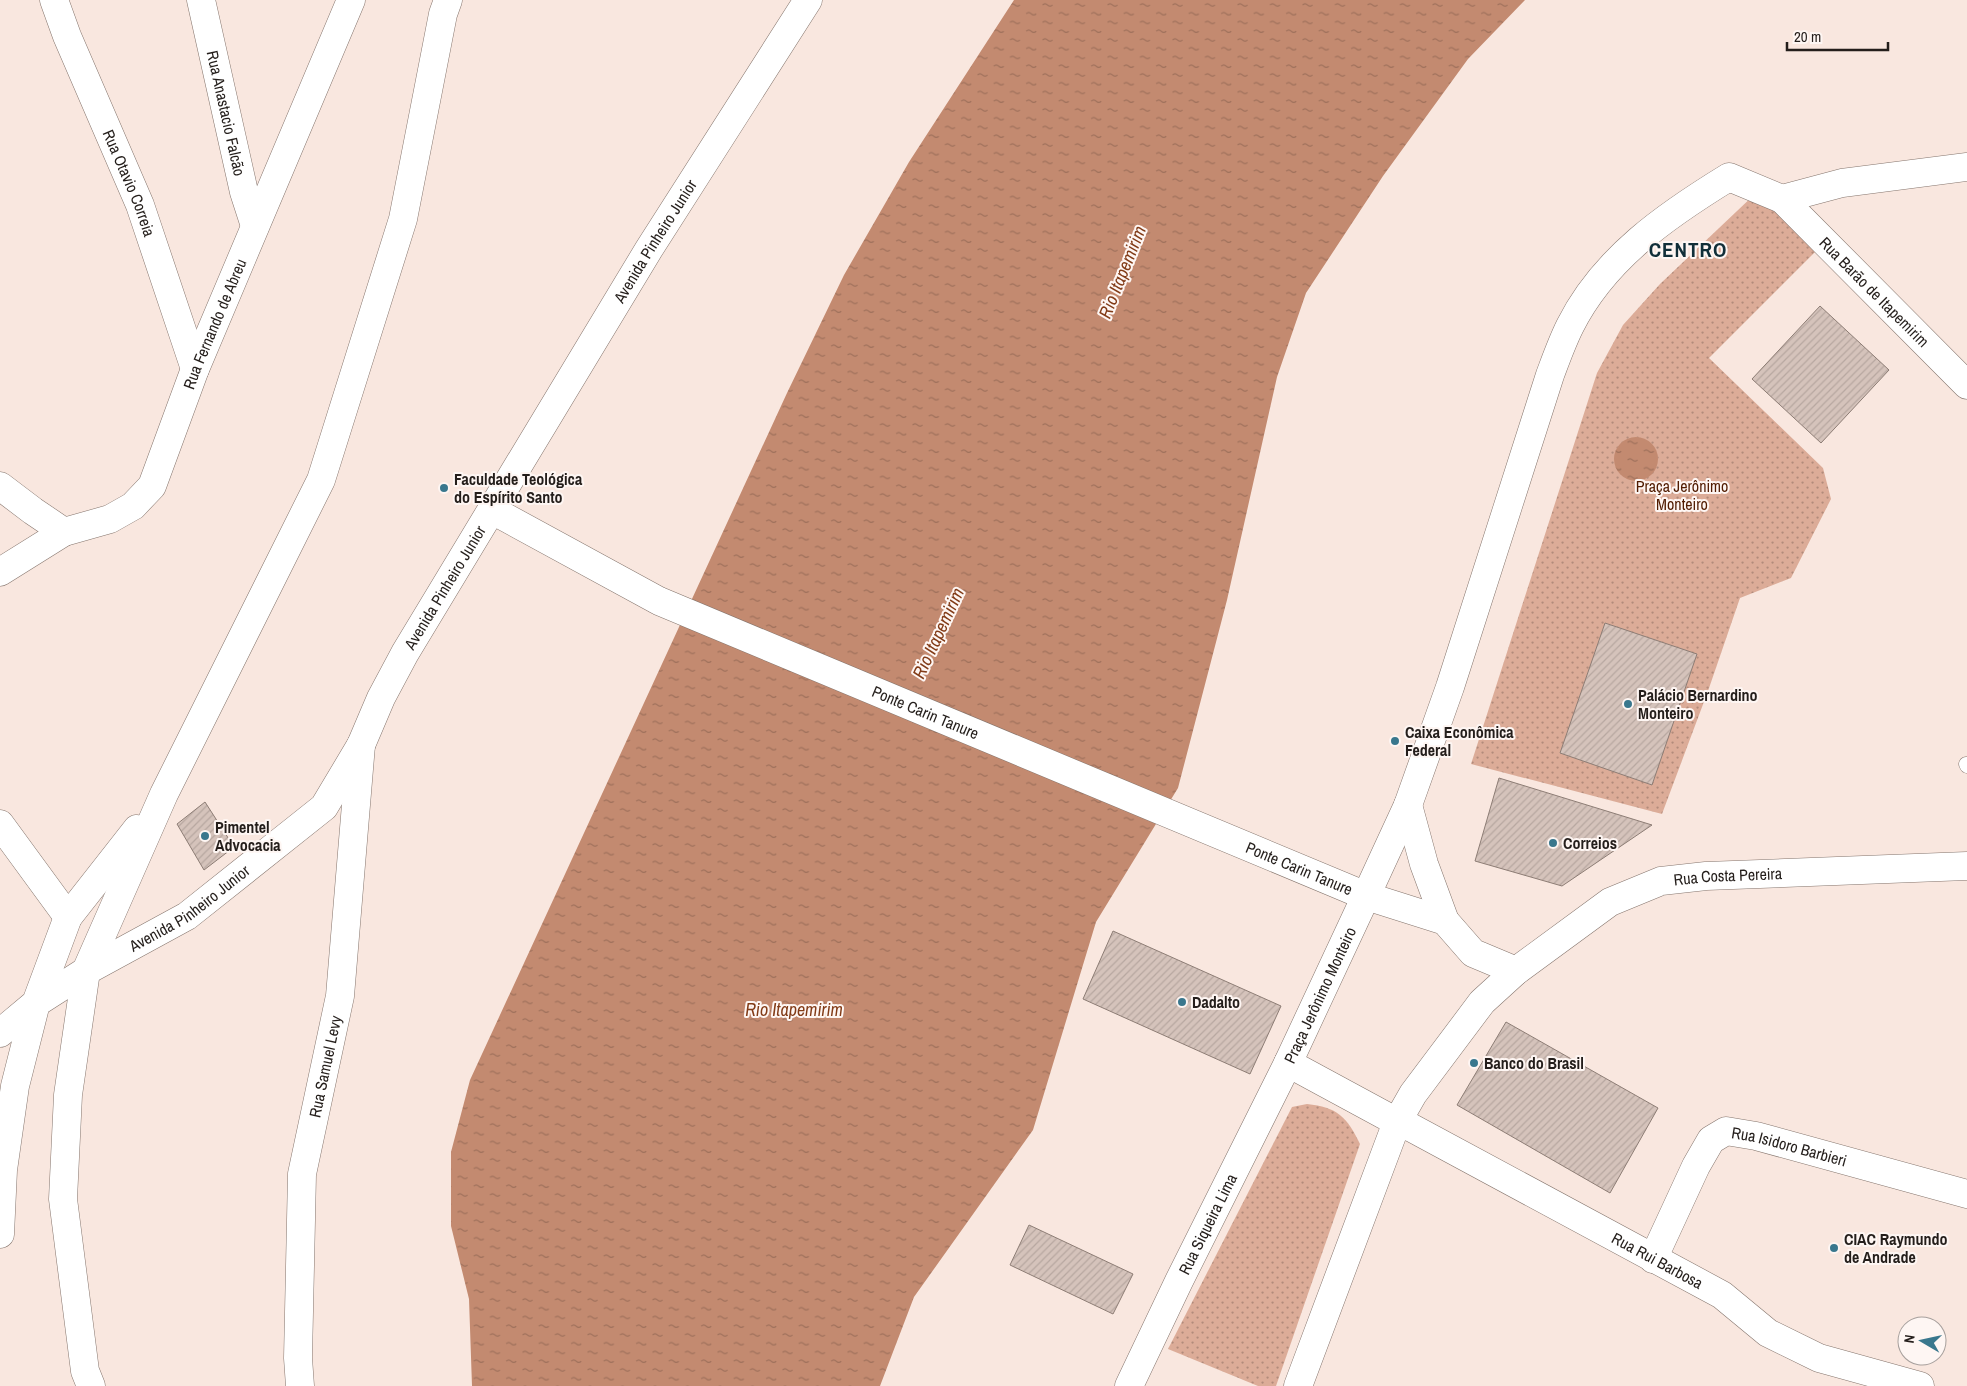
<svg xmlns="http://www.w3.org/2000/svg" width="1967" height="1386" viewBox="0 0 1967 1386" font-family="'Archivo Narrow',sans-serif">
	<defs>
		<pattern id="park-dots" width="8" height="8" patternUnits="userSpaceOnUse" patternTransform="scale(1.25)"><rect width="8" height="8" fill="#dcac98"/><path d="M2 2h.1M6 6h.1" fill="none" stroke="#b28b7b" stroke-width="1.8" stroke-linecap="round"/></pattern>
		<pattern id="water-ripples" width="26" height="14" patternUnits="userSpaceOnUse" patternTransform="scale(1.25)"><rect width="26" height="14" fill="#c38a70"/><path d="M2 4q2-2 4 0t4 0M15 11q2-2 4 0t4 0" fill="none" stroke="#9e705b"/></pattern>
		<pattern id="building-hatch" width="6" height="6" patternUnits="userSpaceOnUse" patternTransform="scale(1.25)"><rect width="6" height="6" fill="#d5c3bb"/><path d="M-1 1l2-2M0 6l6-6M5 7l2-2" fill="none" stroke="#b7a7a0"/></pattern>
	</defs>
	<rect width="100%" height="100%" fill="#f9e7df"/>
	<g fill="url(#park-dots)">
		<polygon points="1756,193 1818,249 1709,358 1823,468 1831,499 1791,578 1740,598 1708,691 1662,814 1471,764 1597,373 1623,325 1660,284"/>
		<path d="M1307 1104C1337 1107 1347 1117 1360 1144L1276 1386H1258L1168 1349 1292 1107Z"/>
	</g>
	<g fill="url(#water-ripples)">
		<polygon points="1014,0 1525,0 1468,59 1383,176 1306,293 1277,377 1227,600 1178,788 1096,922 1033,1130 914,1297 880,1386 472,1386 469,1299 451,1226 451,1152 470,1080 787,393 844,275 909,162"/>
		<circle cx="1636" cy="459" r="22"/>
	</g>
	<g fill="url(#building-hatch)" stroke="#8d7d75">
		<polygon points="1820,306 1889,370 1821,443 1752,379"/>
		<polygon points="1605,623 1697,654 1652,785 1560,753"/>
		<polygon points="1499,778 1652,825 1562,886 1475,861"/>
		<polygon points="205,802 234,847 204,870 177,824"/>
		<polygon points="1113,931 1281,1006 1250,1074 1083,999"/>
		<polygon points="1506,1022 1658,1108 1610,1193 1457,1105"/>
		<polygon points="1029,1225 1133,1274 1113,1314 1010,1265"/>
	</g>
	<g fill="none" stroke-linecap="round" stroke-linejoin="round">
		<defs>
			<polyline id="service" points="1966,764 1967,766"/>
			<g id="minor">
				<path id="s1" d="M54 0 67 36 140 205 195 369"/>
				<path id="s2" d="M201 0 244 192 255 226"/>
				<path id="s3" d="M1782 199 1967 385"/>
				<polyline points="0,486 33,511 64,532"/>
				<path id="s4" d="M0 572 64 532 110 519 133 506 152 486 195 369 351 0"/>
				<polyline points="0,824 68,917"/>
				<polyline points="86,971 164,794 321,480 403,219 443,14 448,0"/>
				<polyline points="0,1033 36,1003 68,917 137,829"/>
				<path id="s5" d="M1653 1259 1696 1166 1711 1140 1726 1131 1756 1136 1967 1194"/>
			</g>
			<g id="tertiary">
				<polyline points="1408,805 1424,864 1445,921"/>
				<path d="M1366 896 1408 805 1450 687 1550 375C1556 359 1562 342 1570 326 1604 258 1667 215 1729 177L1782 199 1842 183 1967 167"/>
				<path id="s6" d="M300 1386 298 1358 302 1174 340 996 361 745"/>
			</g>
			<g id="secondary">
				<path id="s7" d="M492 510 659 601 1366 896 1445 921 1473 953 1516 971"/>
				<polyline points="86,971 68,1095 63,1199 85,1371 91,1386"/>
				<path id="s8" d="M1288 1063 1397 1122 1412 1128 1722 1295 1768 1333 1819 1358 1920 1386"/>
				<path id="s9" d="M0 1234 3 1170 15 1086 36 1003 86 971 187 916 324 807 361 745 381 698 405 653 649 249 808 0"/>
				<path id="s10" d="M1129 1386 1179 1281 1288 1063 1366 896"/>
				<path id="s11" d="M1298 1386 1397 1122 1413 1094 1482 1002 1516 971 1610 902 1661 881 1706 876 1967 866"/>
			</g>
		</defs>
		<use href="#service" stroke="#85756d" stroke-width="15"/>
		<use href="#minor" stroke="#85756d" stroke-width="29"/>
		<use href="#tertiary" stroke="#85756d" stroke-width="29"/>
		<use href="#secondary" stroke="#85756d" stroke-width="29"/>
		<use href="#service" stroke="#fff" stroke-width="14"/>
		<use href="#minor" stroke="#fff" stroke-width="28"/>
		<use href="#tertiary" stroke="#fff" stroke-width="28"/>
		<use href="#secondary" stroke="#fff" stroke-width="28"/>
	</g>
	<g fill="#39778d" stroke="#fef6f3" stroke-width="2">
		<circle cx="444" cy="488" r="5"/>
		<circle cx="1628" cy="704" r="5"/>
		<circle cx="1395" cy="741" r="5"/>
		<circle cx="205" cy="836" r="5"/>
		<circle cx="1553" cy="843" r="5"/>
		<circle cx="1182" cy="1002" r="5"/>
		<circle cx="1474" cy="1063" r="5"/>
		<circle cx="1834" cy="1248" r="5"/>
	</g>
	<g text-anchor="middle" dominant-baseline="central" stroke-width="4" stroke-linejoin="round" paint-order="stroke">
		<g font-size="16" fill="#241e1b" stroke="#fef6f3">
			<text stroke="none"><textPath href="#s2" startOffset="116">Rua Anastacio Falcão</textPath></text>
			<text stroke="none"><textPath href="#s1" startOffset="198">Rua Otavio Correia</textPath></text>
			<text stroke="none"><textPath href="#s9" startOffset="1240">Avenida Pinheiro Junior</textPath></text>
			<text stroke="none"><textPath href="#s3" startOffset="131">Rua Barão de Itapemirim</textPath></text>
			<text stroke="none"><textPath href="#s4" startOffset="351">Rua Fernando de Abreu</textPath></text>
			<text stroke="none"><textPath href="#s9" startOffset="835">Avenida Pinheiro Junior</textPath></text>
			<text stroke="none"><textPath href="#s7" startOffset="479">Ponte Carin Tanure</textPath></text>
			<text stroke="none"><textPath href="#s7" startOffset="884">Ponte Carin Tanure</textPath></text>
			<text stroke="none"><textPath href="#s11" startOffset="714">Rua Costa Pereira</textPath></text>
			<text stroke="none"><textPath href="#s9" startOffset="415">Avenida Pinheiro Junior</textPath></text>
			<text stroke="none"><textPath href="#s10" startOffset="435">Praça Jerônimo Monteiro</textPath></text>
			<text stroke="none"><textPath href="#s6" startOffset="322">Rua Samuel Levy</textPath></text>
			<text stroke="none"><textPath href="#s5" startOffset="215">Rua Isidoro Barbieri</textPath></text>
			<text stroke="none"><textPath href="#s10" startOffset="180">Rua Siqueira Lima</textPath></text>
			<text stroke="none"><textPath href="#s8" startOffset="419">Rua Rui Barbosa</textPath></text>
		</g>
		<g font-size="16" font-weight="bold" fill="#241e1b" stroke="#fef6f3" text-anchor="start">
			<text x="454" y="479">Faculdade Teológica<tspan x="454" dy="18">do Espírito Santo</tspan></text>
			<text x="1638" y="695">Palácio Bernardino<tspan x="1638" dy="18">Monteiro</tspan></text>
			<text x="1405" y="732">Caixa Econômica<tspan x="1405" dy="18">Federal</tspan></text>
			<text x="215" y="827">Pimentel<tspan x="215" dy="18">Advocacia</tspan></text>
			<text x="1563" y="843">Correios</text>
			<text x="1192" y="1002">Dadalto</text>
			<text x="1484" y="1063">Banco do Brasil</text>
			<text x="1844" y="1239">CIAC Raymundo<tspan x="1844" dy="18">de Andrade</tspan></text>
		</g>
		<g font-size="16" fill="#501b00" stroke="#fef6f3">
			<text x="1682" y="486">Praça Jerônimo<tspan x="1682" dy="18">Monteiro</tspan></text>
		</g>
		<g font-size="18" font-style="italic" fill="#823b17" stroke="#fef6f3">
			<text transform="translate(1122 272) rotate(-68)">Rio Itapemirim</text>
			<text transform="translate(938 633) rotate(-65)">Rio Itapemirim</text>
			<text x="794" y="1009">Rio Itapemirim</text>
		</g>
		<g font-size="21" font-weight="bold" letter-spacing="1" fill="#112f39" stroke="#fef6f3">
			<text x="1688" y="249">CENTRO</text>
		</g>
	</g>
	<g transform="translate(1922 1341) rotate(279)"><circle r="24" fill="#fef6f3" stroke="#a7a09d"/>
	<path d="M0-4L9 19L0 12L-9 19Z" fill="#39778d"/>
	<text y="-8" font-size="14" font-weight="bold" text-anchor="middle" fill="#241e1b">N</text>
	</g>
	<path d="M1787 42v8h101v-8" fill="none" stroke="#241e1b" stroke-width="2.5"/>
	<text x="1794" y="42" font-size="15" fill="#241e1b" stroke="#fef6f3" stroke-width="4" paint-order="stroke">20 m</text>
</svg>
